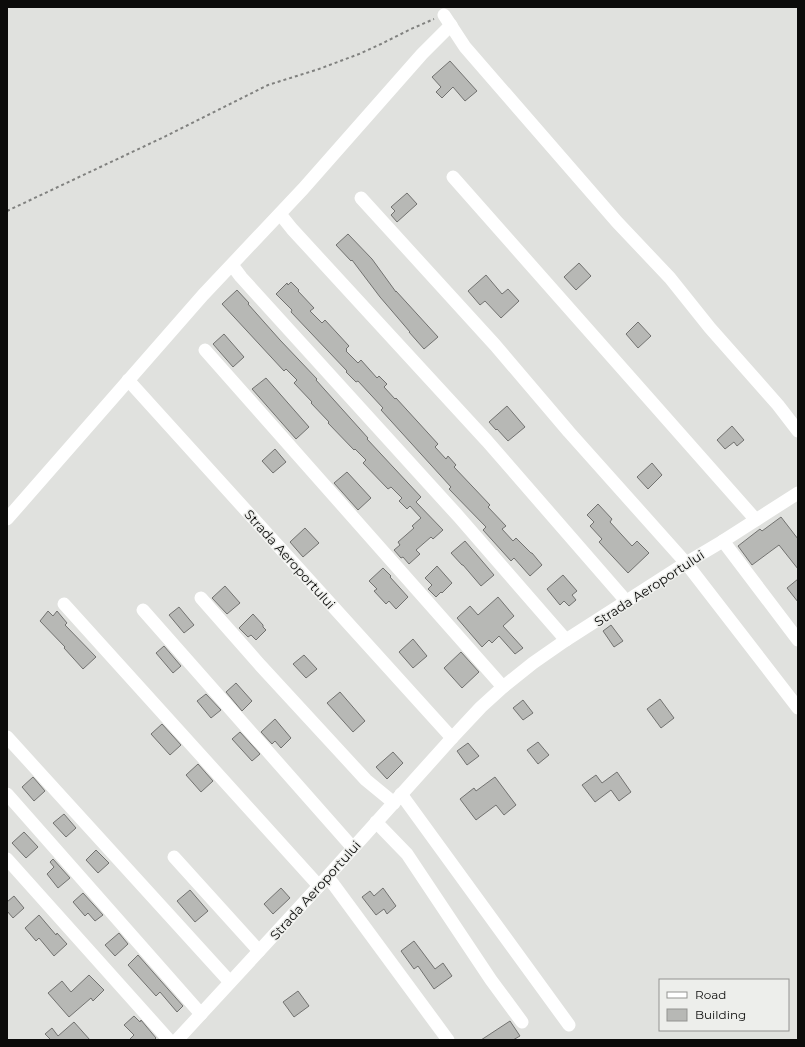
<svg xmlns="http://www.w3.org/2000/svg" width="805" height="1047" viewBox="0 0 805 1047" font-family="Montserrat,sans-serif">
	<rect width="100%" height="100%" fill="#e0e1de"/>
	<g fill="#b7b8b5" stroke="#727270">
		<polygon points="450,61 477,91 465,101 453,87 442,98 436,92 441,87 432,77"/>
		<polygon points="407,193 417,204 397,222 391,215 395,211 391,207"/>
		<polygon points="348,234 372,259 396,292 396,291 438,337 424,349 409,332 410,332 380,297 352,260 351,261 336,245"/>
		<polygon points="579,263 591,276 576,290 564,277"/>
		<polygon points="486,275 502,294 508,289 519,301 501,318 485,301 480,305 468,291"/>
		<polygon points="291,282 299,290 298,291 314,308 310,311 322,323 325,320 349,346 346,349 347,350 346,351 358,363 361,360 377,378 379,376 387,384 384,387 395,399 396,398 438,444 435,447 446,459 448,456 456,465 454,467 490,505 488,507 506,526 502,529 513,541 516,538 531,553 532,553 542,565 530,576 514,558 511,561 483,530 486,527 449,489 451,487 381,410 383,408 358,381 356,382 346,372 347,371 291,312 292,310 276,294 287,283 288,285"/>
		<polygon points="237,290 249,303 248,304 280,340 317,379 316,380 368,438 367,439 421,497 416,502 443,530 433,539 431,537 416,550 420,554 409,564 403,557 401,558 394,550 400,545 398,542 414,528 412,526 421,518 410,506 407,509 399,501 402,498 391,487 388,489 363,463 366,460 355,449 354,450 328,423 329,422 311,403 312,402 294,383 297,380 286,369 284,371 222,304"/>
		<polygon points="638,322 651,336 638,348 626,334"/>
		<polygon points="224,334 244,357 233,367 213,344"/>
		<polygon points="266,378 309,427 296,439 252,389"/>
		<polygon points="507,406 525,427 508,441 497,429 496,430 489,422"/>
		<polygon points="732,426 744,440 737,446 734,442 725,449 717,440"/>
		<polygon points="275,449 286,462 273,473 262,461"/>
		<polygon points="652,463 662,475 648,489 637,477"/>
		<polygon points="347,472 371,498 358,510 334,483"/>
		<polygon points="598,504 612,519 610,522 632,546 637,541 649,553 628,573 599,542 602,539 590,526 594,522 587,515"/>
		<polygon points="781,517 798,539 798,569 779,545 752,565 738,546 760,529 762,531"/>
		<polygon points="305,528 319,543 303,557 290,542"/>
		<polygon points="465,541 494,575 481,586 463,565 462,565 451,553"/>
		<polygon points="437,566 452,583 442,593 441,592 436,597 428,589 432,585 425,578"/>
		<polygon points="383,568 391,576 390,577 408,597 396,609 389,601 386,604 374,591 377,589 369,581"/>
		<polygon points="563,575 577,591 572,595 576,600 569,606 564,601 560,605 547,589"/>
		<polygon points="798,579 798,602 787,588"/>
		<polygon points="225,586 240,603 227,614 212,598"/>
		<polygon points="498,597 514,616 503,626 523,648 515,654 499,636 492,643 489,640 482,647 457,618 470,606 478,615"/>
		<polygon points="179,607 194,625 184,633 169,615"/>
		<polygon points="48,611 53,616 57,611 67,623 65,625 96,657 83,669 64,648 65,647 40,621"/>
		<polygon points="253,614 263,625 263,627 266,630 256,640 251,635 248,637 239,628"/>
		<polygon points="611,625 623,641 614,647 603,631"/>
		<polygon points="413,639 427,656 413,668 399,652"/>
		<polygon points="164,646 181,666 173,673 156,653"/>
		<polygon points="461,652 479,672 462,688 444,668"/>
		<polygon points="304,655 317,669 306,678 293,664"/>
		<polygon points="236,683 252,701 242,711 226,692"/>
		<polygon points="340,692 365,721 353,732 327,703"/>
		<polygon points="206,694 221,710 211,718 197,701"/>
		<polygon points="660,699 674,718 661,728 647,709"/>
		<polygon points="523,700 533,713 523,720 513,708"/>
		<polygon points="275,719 291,738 281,748 275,741 272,744 261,732"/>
		<polygon points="162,724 181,745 170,755 151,734"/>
		<polygon points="240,732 260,754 252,761 232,739"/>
		<polygon points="538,742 549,755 538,764 527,750"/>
		<polygon points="468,743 479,756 467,765 457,751"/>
		<polygon points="393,752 403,763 387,779 376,767"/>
		<polygon points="198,764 213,781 201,792 186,775"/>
		<polygon points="617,772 631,792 619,801 611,790 595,802 582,785 596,775 602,783"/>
		<polygon points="33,777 45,791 34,801 22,787"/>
		<polygon points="495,777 516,805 504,815 496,805 476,820 460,799 474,788 476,791"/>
		<polygon points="64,814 76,828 66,837 53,823"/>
		<polygon points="24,832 38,847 26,858 12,843"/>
		<polygon points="96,850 109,863 98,873 86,860"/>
		<polygon points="53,859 70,878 58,888 47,874 54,867 50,862"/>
		<polygon points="281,888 290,898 273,914 264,904"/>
		<polygon points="383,888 396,906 387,914 384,909 376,915 362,897 370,891 374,896"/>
		<polygon points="190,890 208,911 195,922 177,901"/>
		<polygon points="83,893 103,915 95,921 88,913 85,916 73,902"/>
		<polygon points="14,896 24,908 13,918 7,911 7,902"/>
		<polygon points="39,915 56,935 57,933 67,944 54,956 39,938 36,941 25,928"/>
		<polygon points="119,933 128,944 115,956 105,945"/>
		<polygon points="414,941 435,969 443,963 452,976 434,989 418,966 414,969 401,951"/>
		<polygon points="138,955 183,1006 177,1012 160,992 156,996 128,965"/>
		<polygon points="89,975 104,990 93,1001 91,998 69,1017 48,993 62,981 71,992"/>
		<polygon points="298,991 309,1006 294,1017 283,1002"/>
		<polygon points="134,1016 140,1022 141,1020 156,1038 154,1040 129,1040 134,1035 124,1025"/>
		<polygon points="510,1021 520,1036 513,1040 481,1040"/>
		<polygon points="74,1022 90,1040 51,1040 45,1034 52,1028 58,1036"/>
	</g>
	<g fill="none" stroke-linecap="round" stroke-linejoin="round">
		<polyline stroke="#80817f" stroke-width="2" stroke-dasharray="3 3" stroke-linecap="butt" points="7,211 164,137 268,85 319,69 359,54 381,44 411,29 434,19"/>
		<g stroke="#fff" stroke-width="13">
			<polyline points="444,15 465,47 617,222 670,278 710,328 778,405 798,431"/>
			<polyline points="453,177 756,520"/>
			<polyline points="361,198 495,345 569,432 686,563 798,708"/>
			<polyline points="280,214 292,229 487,441 627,602"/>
			<polyline points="232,265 241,277 459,517 566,640"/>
			<polyline points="205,350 503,687"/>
			<polyline points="128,380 452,738"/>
			<polyline points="7,519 203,295 303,189 422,54 451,25"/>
			<polyline points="723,541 798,640"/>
			<polyline points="201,598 260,665 366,780 394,803"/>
			<polyline points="64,604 319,886"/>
			<polyline points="143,610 353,848"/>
			<polyline points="7,737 230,982"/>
			<polyline points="7,794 201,1014"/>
			<polyline points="401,794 569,1025"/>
			<polyline points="376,822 407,854 491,980 522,1022"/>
			<polyline points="174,857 259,951"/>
			<polyline points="7,859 169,1040"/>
			<polyline points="328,877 448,1040"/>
			<polyline points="177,1040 319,886 452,738 481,707 503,687 533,663 566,640 686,563 723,541 798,493"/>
		</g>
	</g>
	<g text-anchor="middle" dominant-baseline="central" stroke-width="3" stroke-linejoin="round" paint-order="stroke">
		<g font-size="13" fill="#0b0b0a" stroke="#edeeeb">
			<text transform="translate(290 559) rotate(48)">Strada Aeroportului</text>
			<text transform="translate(649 588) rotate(-33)">Strada Aeroportului</text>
			<text transform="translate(315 890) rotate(-48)">Strada Aeroportului</text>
		</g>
	</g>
	<rect width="805" height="1047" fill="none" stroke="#0b0b0a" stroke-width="16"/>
	<rect x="659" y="979" width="130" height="52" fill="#edeeeb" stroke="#939391"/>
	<rect x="667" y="992" width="20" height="6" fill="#ffffff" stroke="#939391"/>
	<text x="695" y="999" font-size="12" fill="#0b0b0a">Road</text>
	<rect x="667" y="1009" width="20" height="12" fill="#b7b8b5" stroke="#939391"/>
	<text x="695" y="1019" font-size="12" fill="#0b0b0a">Building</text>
</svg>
